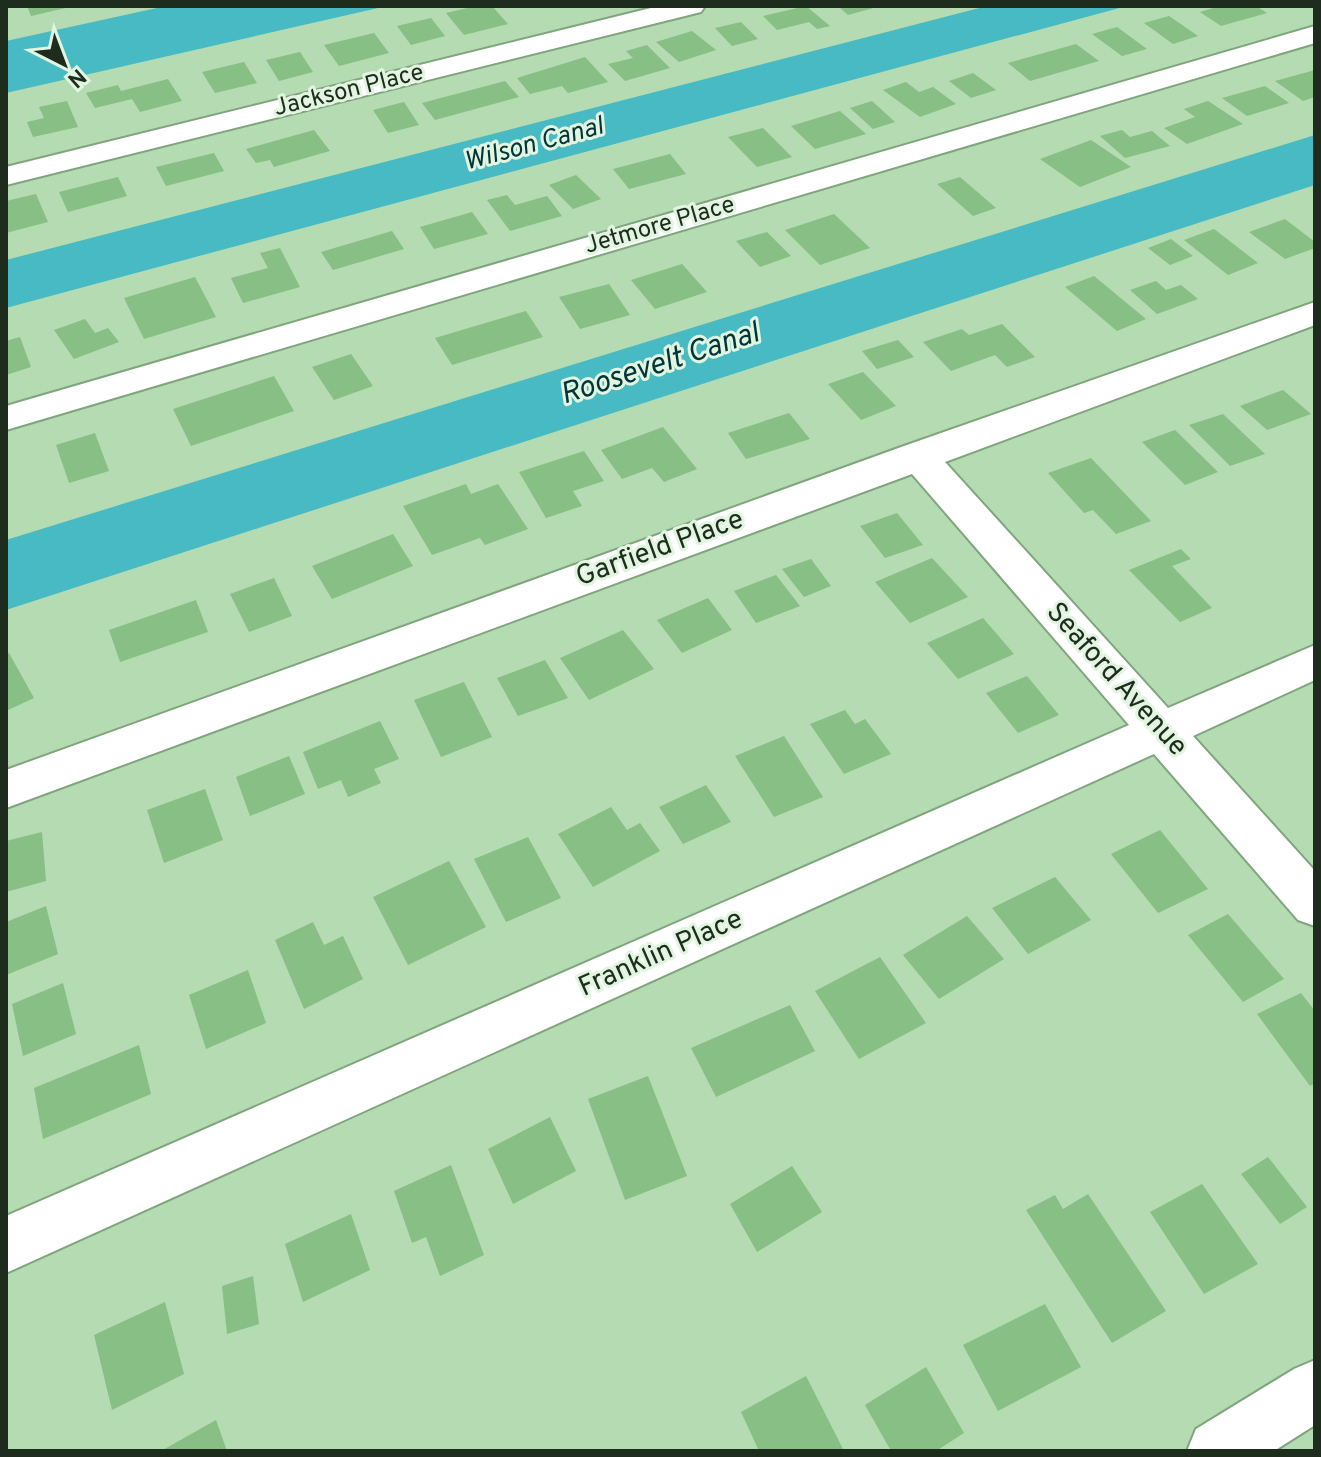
<svg xmlns="http://www.w3.org/2000/svg" width="1321" height="1457" viewBox="0 0 1321 1457" font-family="Overpass,sans-serif">
	<rect width="100%" height="100%" fill="#b4dbb1"/>
	<g fill="#47bac3">
		<polygon points="166,6 387,6 6,93 6,41"/>
		<polygon points="987,6 1127,6 6,308 6,260"/>
		<polygon points="1315,135 1315,185 6,610 6,540"/>
	</g>
	<g fill="#87bf84">
		<polygon points="27,6 70,6 70,7 31,16"/>
		<polygon points="476,6 492,6 508,24 464,35 446,13"/>
		<polygon points="806,6 830,26 817,29 809,22 777,30 763,16"/>
		<polygon points="838,6 877,6 877,7 848,15"/>
		<polygon points="1220,6 1256,6 1267,13 1221,26 1200,12"/>
		<polygon points="1169,16 1198,36 1173,44 1144,23"/>
		<polygon points="431,18 445,36 411,45 397,26"/>
		<polygon points="741,22 758,39 732,46 715,28"/>
		<polygon points="1117,27 1147,49 1122,56 1092,34"/>
		<polygon points="692,31 716,50 679,62 656,42"/>
		<polygon points="374,33 389,53 339,66 324,45"/>
		<polygon points="1076,44 1099,61 1030,81 1008,63"/>
		<polygon points="647,45 670,68 625,81 608,64 633,58 626,51"/>
		<polygon points="300,52 313,72 279,81 266,60"/>
		<polygon points="585,57 608,82 568,93 562,86 530,94 517,78"/>
		<polygon points="244,62 257,83 215,93 202,72"/>
		<polygon points="1315,70 1315,97 1303,101 1275,81"/>
		<polygon points="973,73 996,90 971,98 949,81"/>
		<polygon points="168,79 182,101 140,112 132,99 95,108 86,93 118,85 121,91"/>
		<polygon points="505,81 519,97 435,120 422,103"/>
		<polygon points="906,82 919,92 933,87 956,104 920,117 883,90"/>
		<polygon points="1265,86 1289,103 1247,116 1222,98"/>
		<polygon points="67,101 78,127 33,137 27,122 44,118 39,107"/>
		<polygon points="872,101 895,122 873,129 850,108"/>
		<polygon points="1208,101 1243,124 1187,144 1164,128 1195,117 1184,109"/>
		<polygon points="404,102 419,125 388,133 373,110"/>
		<polygon points="840,111 866,134 815,149 791,126"/>
		<polygon points="763,128 792,157 757,167 728,137"/>
		<polygon points="314,130 330,151 274,167 270,160 256,163 246,149"/>
		<polygon points="1122,130 1130,137 1152,131 1170,146 1125,158 1100,136"/>
		<polygon points="1091,140 1131,167 1080,187 1040,159"/>
		<polygon points="214,153 224,171 166,186 156,167"/>
		<polygon points="670,154 686,174 629,189 613,169"/>
		<polygon points="576,175 601,199 573,209 549,185"/>
		<polygon points="118,177 127,196 68,212 59,192"/>
		<polygon points="960,177 996,208 973,216 937,184"/>
		<polygon points="36,194 48,222 6,233 6,201"/>
		<polygon points="507,195 515,205 547,196 562,216 510,231 487,200"/>
		<polygon points="472,212 488,234 434,249 420,227"/>
		<polygon points="834,214 870,248 820,265 785,230"/>
		<polygon points="1285,219 1315,242 1315,248 1285,259 1249,232"/>
		<polygon points="1214,229 1258,263 1228,275 1184,240"/>
		<polygon points="392,231 404,249 333,270 321,252"/>
		<polygon points="767,232 791,256 760,267 736,241"/>
		<polygon points="1171,239 1193,256 1170,265 1148,248"/>
		<polygon points="280,248 300,287 243,303 231,278 268,268 260,253"/>
		<polygon points="682,264 707,292 655,309 631,280"/>
		<polygon points="1094,276 1146,319 1117,331 1065,287"/>
		<polygon points="195,277 216,317 144,339 124,298"/>
		<polygon points="1156,281 1166,290 1181,285 1198,299 1157,314 1130,290"/>
		<polygon points="609,284 630,315 580,329 559,297"/>
		<polygon points="526,311 543,337 452,365 435,338"/>
		<polygon points="85,319 95,333 108,328 119,342 74,359 54,330"/>
		<polygon points="1002,324 1035,357 1007,367 995,355 951,371 923,342 962,329 969,335"/>
		<polygon points="20,337 31,367 6,375 6,341"/>
		<polygon points="898,340 914,357 877,369 862,351"/>
		<polygon points="351,354 373,386 334,400 312,367"/>
		<polygon points="863,372 896,406 861,420 828,384"/>
		<polygon points="274,376 294,411 191,446 173,409"/>
		<polygon points="1283,390 1311,414 1267,430 1240,406"/>
		<polygon points="789,413 810,439 746,459 728,433"/>
		<polygon points="1223,414 1265,454 1230,466 1189,425"/>
		<polygon points="663,427 697,469 664,482 652,468 622,479 601,450"/>
		<polygon points="1175,430 1218,472 1185,485 1142,442"/>
		<polygon points="95,433 109,471 69,483 56,445"/>
		<polygon points="584,451 604,481 573,491 582,506 546,518 519,472"/>
		<polygon points="1091,458 1151,521 1116,534 1093,510 1084,513 1048,473"/>
		<polygon points="466,484 471,494 498,484 528,529 485,545 480,538 432,555 403,506"/>
		<polygon points="897,513 923,545 885,558 860,526"/>
		<polygon points="393,534 413,566 332,599 312,566"/>
		<polygon points="1181,549 1191,559 1172,566 1212,608 1180,622 1129,570"/>
		<polygon points="932,558 968,597 910,623 875,582"/>
		<polygon points="811,559 831,586 804,597 782,569"/>
		<polygon points="776,575 800,606 756,623 734,591"/>
		<polygon points="274,578 292,616 249,632 230,594"/>
		<polygon points="708,598 732,630 682,653 657,620"/>
		<polygon points="196,600 208,632 120,662 109,630"/>
		<polygon points="983,618 1014,654 958,679 927,643"/>
		<polygon points="623,630 654,669 589,700 560,658"/>
		<polygon points="9,653 34,698 6,711 6,654"/>
		<polygon points="545,660 568,698 518,716 497,678"/>
		<polygon points="1027,676 1059,715 1018,733 986,693"/>
		<polygon points="464,682 492,737 441,757 414,700"/>
		<polygon points="845,710 855,724 865,719 891,754 844,774 810,724"/>
		<polygon points="380,721 399,759 374,769 381,783 348,797 341,780 318,789 303,752"/>
		<polygon points="784,736 823,797 774,817 735,756"/>
		<polygon points="289,756 305,794 250,816 236,777"/>
		<polygon points="706,785 731,822 683,844 659,807"/>
		<polygon points="205,789 223,840 164,863 147,810"/>
		<polygon points="611,807 627,830 640,823 660,851 593,887 558,834"/>
		<polygon points="1160,830 1208,889 1158,913 1111,854"/>
		<polygon points="42,832 46,881 6,892 6,841"/>
		<polygon points="528,837 561,898 506,922 474,859"/>
		<polygon points="449,861 486,927 408,965 373,897"/>
		<polygon points="1055,877 1091,920 1028,954 992,908"/>
		<polygon points="46,906 58,954 6,975 6,922"/>
		<polygon points="1228,914 1284,979 1243,1002 1188,935"/>
		<polygon points="967,916 1004,959 939,999 903,955"/>
		<polygon points="313,922 324,945 343,936 363,979 304,1009 275,940"/>
		<polygon points="880,957 926,1023 859,1059 815,991"/>
		<polygon points="248,970 266,1023 206,1049 189,995"/>
		<polygon points="63,983 76,1034 23,1056 12,1004"/>
		<polygon points="1301,993 1315,1011 1315,1083 1310,1086 1257,1014"/>
		<polygon points="790,1005 815,1051 716,1097 691,1048"/>
		<polygon points="139,1045 151,1094 43,1139 34,1088"/>
		<polygon points="648,1076 687,1176 625,1200 588,1099"/>
		<polygon points="550,1117 576,1171 513,1204 488,1149"/>
		<polygon points="1268,1157 1307,1207 1280,1224 1241,1174"/>
		<polygon points="451,1165 484,1255 440,1276 426,1237 412,1243 394,1191"/>
		<polygon points="792,1166 822,1212 757,1252 730,1204"/>
		<polygon points="1202,1184 1258,1264 1204,1294 1150,1212"/>
		<polygon points="1088,1194 1166,1311 1112,1343 1026,1210 1055,1195 1063,1209"/>
		<polygon points="351,1214 370,1270 303,1302 285,1244"/>
		<polygon points="253,1276 259,1324 227,1334 222,1286"/>
		<polygon points="165,1302 184,1374 112,1410 94,1335"/>
		<polygon points="1045,1304 1081,1367 998,1411 963,1345"/>
		<polygon points="926,1367 964,1433 936,1451 891,1451 865,1405"/>
		<polygon points="806,1376 844,1451 759,1451 741,1412"/>
		<polygon points="216,1420 227,1451 161,1451"/>
	</g>
	<g fill="none" stroke-linecap="round" stroke-linejoin="round">
		<defs>
			<g id="street">
				<polygon points="659,6 705,6 701,12 6,185 6,167"/>
				<polygon points="1315,26 1315,43 6,430 6,406"/>
				<polygon points="1315,302 1315,325 945,462 1168,708 1315,645 1315,680 1193,736 1315,871 1315,926 1298,920 1154,754 6,1273 6,1216 1129,725 912,474 6,808 6,770 904,446"/>
				<polygon points="1315,1360 1315,1425 1274,1451 1187,1451 1196,1429 1294,1369"/>
			</g>
		</defs>
		<use href="#street" stroke="#80a57e" stroke-width="4"/>
		<use href="#street" fill="#fff" fill-rule="evenodd"/>
	</g>
	<g text-anchor="middle" dominant-baseline="central" stroke-width="6" stroke-linejoin="round" paint-order="stroke">
		<g font-size="24" fill="#1d2c1c" stroke="#e2f5e0">
			<text transform="translate(349 91) rotate(-14)">Jackson Place</text>
			<text transform="translate(660 226) rotate(-16)">Jetmore Place</text>
		</g>
		<g font-size="26" font-style="italic" fill="#00363a" stroke="#e2f5e0">
			<text transform="translate(534 145) rotate(-15)">Wilson Canal</text>
		</g>
		<g font-size="28" fill="#1d2c1c" stroke="#e2f5e0">
			<text transform="translate(660 549) rotate(-20)">Garfield Place</text>
			<text transform="translate(1116 680) rotate(48)">Seaford Avenue</text>
			<text transform="translate(661 954) rotate(-24)">Franklin Place</text>
		</g>
		<g font-size="30" font-style="italic" fill="#00363a" stroke="#e2f5e0">
			<text transform="translate(660 365) rotate(-18)">Roosevelt Canal</text>
		</g>
	</g>
	<rect width="1321" height="1457" fill="none" stroke="#1d2c1c" stroke-width="16"/>
	<g transform="translate(64 64) rotate(138)" stroke="#e2f5e0" stroke-width="6" paint-order="stroke">
	<path d="M0-6L14 30L0 20L-14 30Z" fill="#1d2c1c"/>
	<text y="-12" font-size="22" font-weight="bold" text-anchor="middle" fill="#1d2c1c">N</text>
	</g>
</svg>
